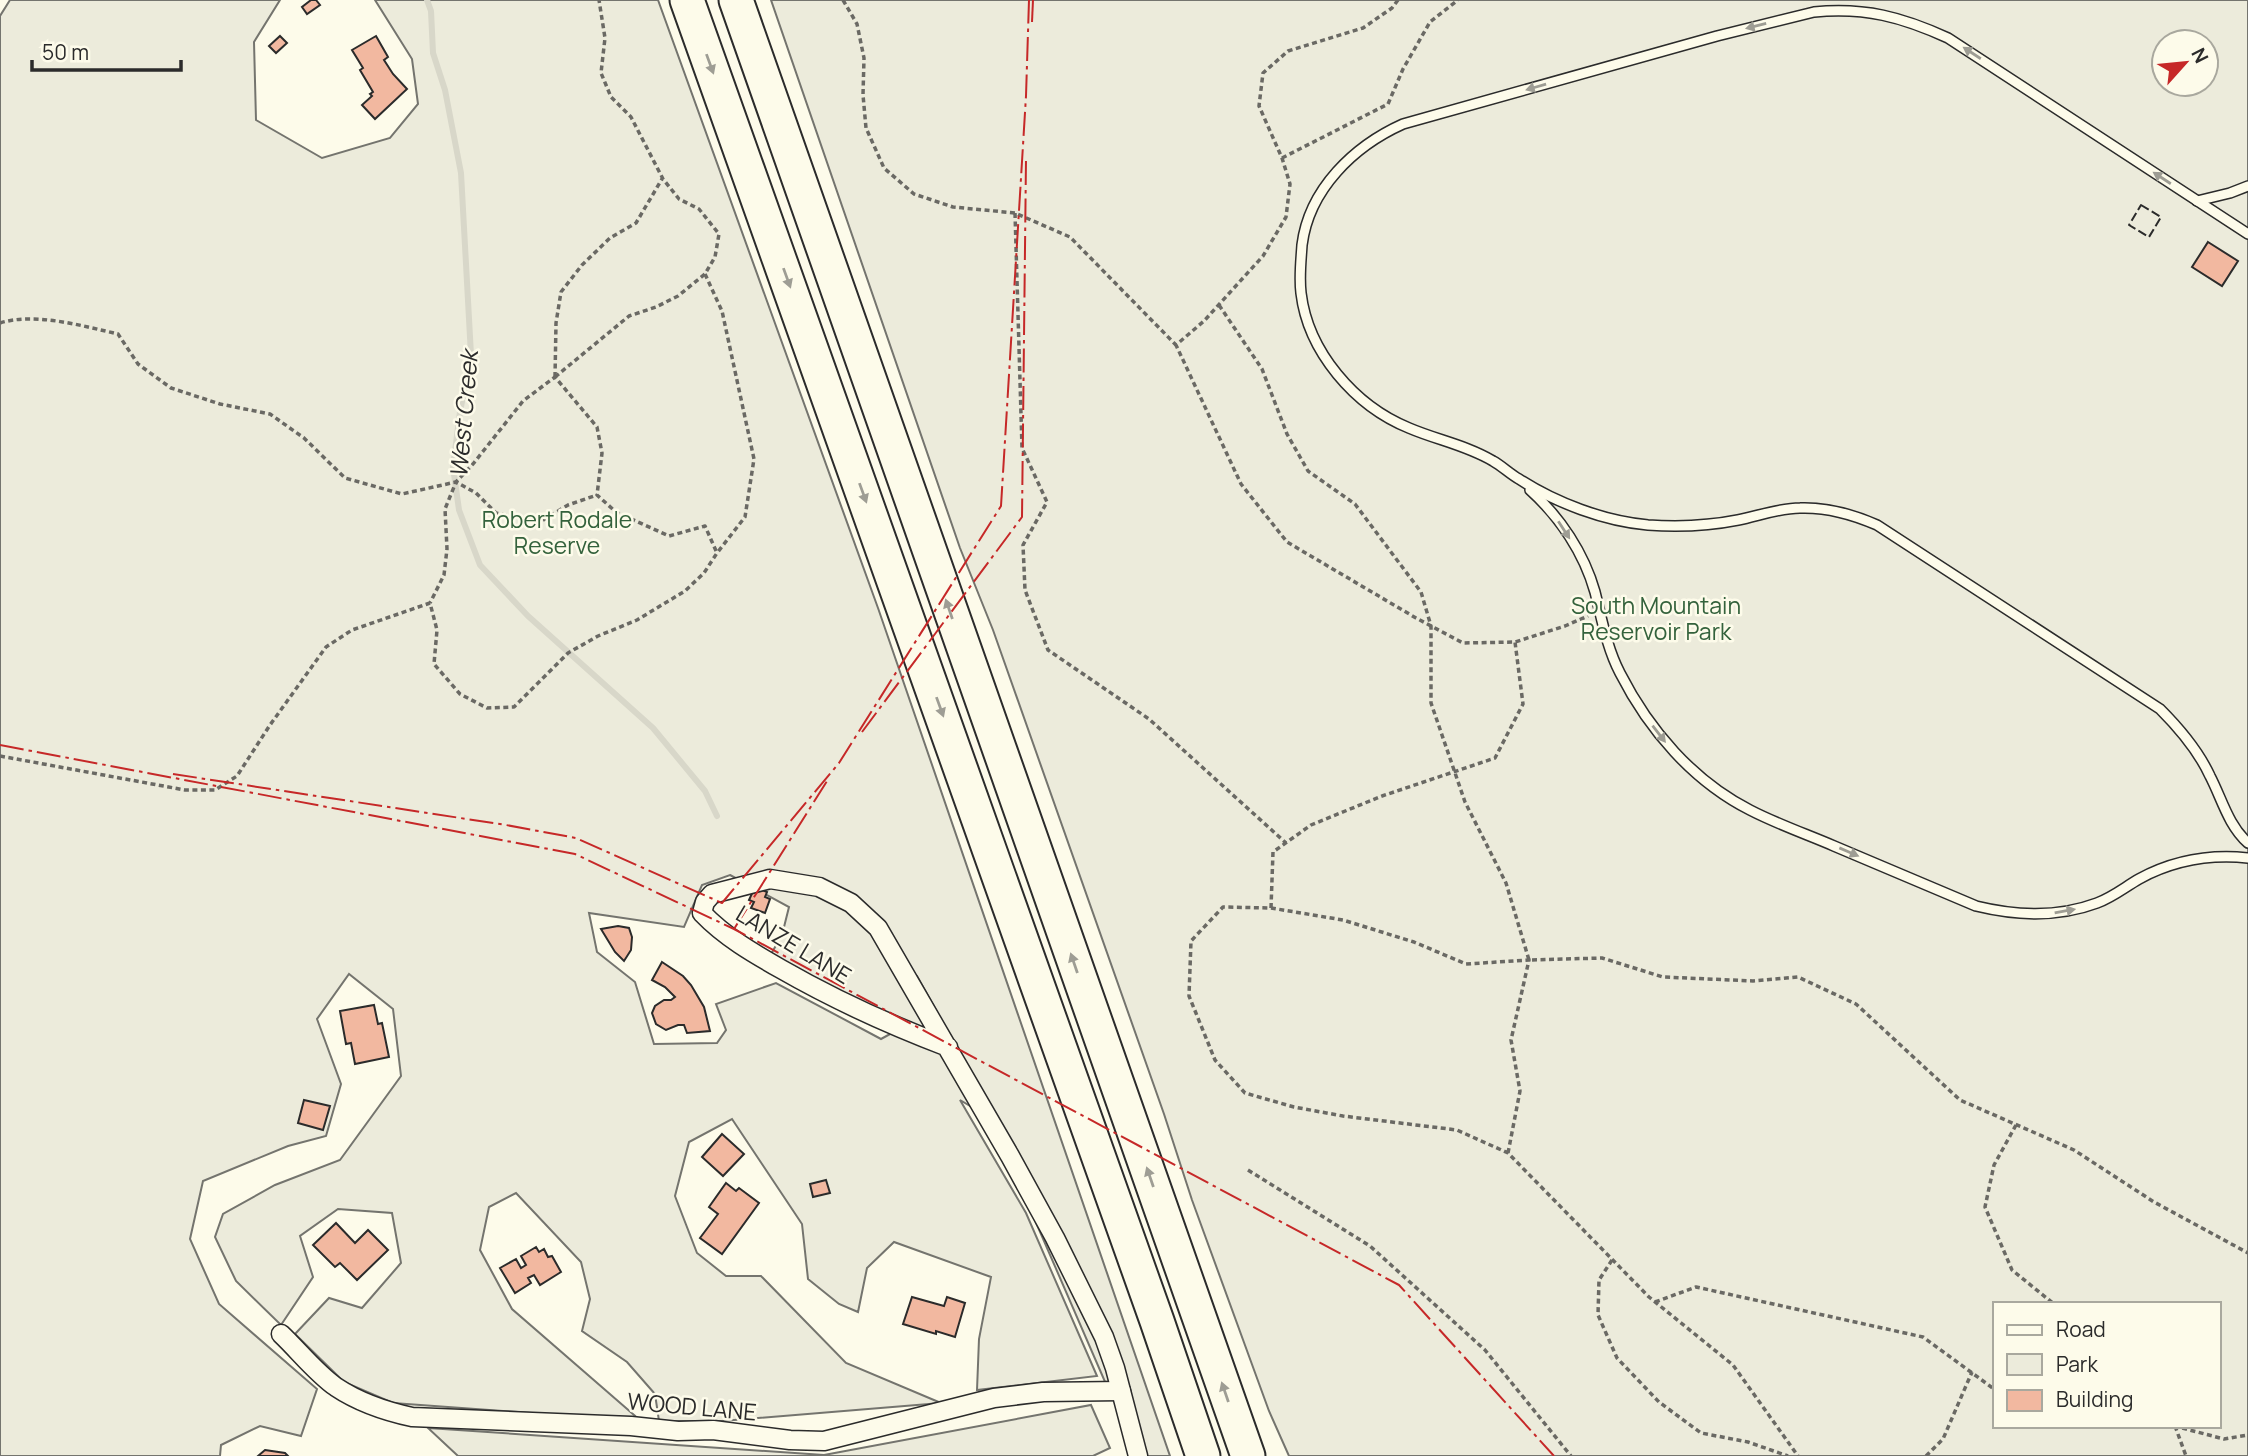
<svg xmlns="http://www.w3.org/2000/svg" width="2248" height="1456" viewBox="0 0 2248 1456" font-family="Manrope,sans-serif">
	<rect width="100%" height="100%" fill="#fdfbea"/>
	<g fill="#ecebdb" stroke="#74746e" stroke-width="2" fill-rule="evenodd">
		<path d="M10 0H280L254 42 256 120 322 158 390 138 418 104 412 59 375 0H658L878 608 1170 1456H1145L1109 1391 1031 1211 975 1109 960 1100 1026 1213 1097 1376 977 1390 979 1339 991 1277 894 1242 867 1268 858 1312 839 1304 808 1279 802 1224 732 1119 689 1142 675 1196 697 1253 726 1276H761L846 1363 941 1403 722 1421H659L655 1394 627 1362 582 1331 590 1299 581 1262 516 1193 489 1207 480 1250 512 1309 641 1421 393 1403 344 1382 295 1334 329 1298 362 1308 401 1263 392 1213 338 1209 300 1236 313 1277 281 1325 236 1281 215 1237 223 1214 275 1185 340 1160 401 1076 393 1009 349 974 317 1019 341 1084 326 1136 288 1146 203 1181 190 1239 219 1304 317 1389 301 1436 260 1426 221 1445 220 1456H0V16ZM730 875 789 907 782 935 771 954 902 1025 912 1022 881 1039 776 983 716 1004 726 1030 717 1043 654 1044 635 982 597 952 589 913 684 927 702 885ZM889 961 917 976 936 1010 920 1018Z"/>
		<path d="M771 0H2248V1456H1289L1269 1411 1192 1200 1164 1114 993 630 960 548ZM2164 42H2206V84H2164ZM1994 1304H2218V1426H1994Z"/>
		<polygon points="1091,1405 1110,1448 1093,1456 458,1456 428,1428 824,1455"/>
	</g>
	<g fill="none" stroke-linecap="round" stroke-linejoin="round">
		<polyline stroke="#d8d7c9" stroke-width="6" points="427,0 431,11 433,53 445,90 461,173 471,355 460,412 453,467 459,510 480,565 528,616 653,728 705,791 717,816"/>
	</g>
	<g fill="#f2b8a0" stroke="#2b2b2b" stroke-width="2">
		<polygon points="311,0 316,0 320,5 307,14 302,7"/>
		<polygon points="280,36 287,43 276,53 269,46"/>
		<polygon points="376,36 388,57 384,60 393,74 407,89 375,119 362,105 372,96 370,94 373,92 360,70 363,68 352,50"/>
		<polygon points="2208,242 2238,261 2222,286 2192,267"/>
		<polygon points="755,887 767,892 765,897 770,899 765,913 751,908 754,902 749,900"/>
		<polygon points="618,926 629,928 632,937 631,950 624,961 615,952 601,929"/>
		<polygon points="662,962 683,976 691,985 704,1007 710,1031 687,1033 684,1025 678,1025 666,1030 656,1024 652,1013 655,1006 664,1000 671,1000 675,997 665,987 652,980"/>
		<polygon points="374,1005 378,1024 382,1023 389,1057 355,1064 351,1043 346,1044 340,1011"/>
		<polygon points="304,1100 330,1106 323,1130 298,1123"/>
		<polygon points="722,1134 744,1154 723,1176 702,1157"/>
		<polygon points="826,1180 830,1193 813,1197 810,1184"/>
		<polygon points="726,1183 736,1191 739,1188 759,1203 722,1254 700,1238 718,1214 709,1207"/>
		<polygon points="336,1223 355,1243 368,1230 388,1250 357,1280 340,1263 335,1267 313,1245"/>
		<polygon points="536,1247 539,1252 544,1249 548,1257 552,1256 561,1272 540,1285 534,1275 528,1278 531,1283 515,1293 500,1268 516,1259 521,1268 526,1265 521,1256"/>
		<polygon points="912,1297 944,1306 947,1297 965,1303 955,1337 936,1331 936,1334 903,1324"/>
		<polygon points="265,1450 285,1453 288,1456 258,1456"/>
	</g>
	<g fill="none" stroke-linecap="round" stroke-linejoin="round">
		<defs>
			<g id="lane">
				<polyline points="2197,201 2230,193 2248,186"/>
				<path d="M2248 234 1948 38C1902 17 1865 7 1814 12L1717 36 1403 124C1354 146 1309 189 1302 245 1301 261 1299 277 1301 293 1308 352 1355 406 1409 428 1437 440 1466 445 1493 461 1502 466 1510 474 1519 479 1556 503 1604 521 1648 525 1678 527 1708 526 1738 520 1758 516 1779 508 1800 508 1828 507 1852 514 1877 525L2160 709C2180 729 2198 750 2210 776 2222 799 2228 825 2248 843"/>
				<path d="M1530 490C1560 517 1584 553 1595 592 1602 620 1607 648 1620 673 1649 730 1693 781 1750 810 1777 824 1806 834 1834 846 1881 866 1928 886 1976 906 2017 916 2057 918 2097 903 2113 897 2125 887 2139 879 2172 861 2210 854 2248 858"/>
			</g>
			<g id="street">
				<path d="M948 1047C890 1025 835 1000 781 969 753 953 725 937 702 913L705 902 712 894 770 879 819 887 851 903 878 928 1010 1156 1055 1238 1104 1337 1115 1368 1138 1456"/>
				<path d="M281 1334C299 1351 316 1373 336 1387 360 1403 384 1411 412 1417L631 1426 678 1431 713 1430 790 1440 824 1441 994 1398 1043 1392 1121 1391"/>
			</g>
			<g id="highway">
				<polyline points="687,0 1157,1321 1203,1456"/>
				<polyline points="736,0 1248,1456"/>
			</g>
		</defs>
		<use href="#lane" stroke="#2b2b2b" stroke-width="12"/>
		<use href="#street" stroke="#2b2b2b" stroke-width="21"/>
		<use href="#highway" stroke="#2b2b2b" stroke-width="37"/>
		<g stroke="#6a6964" stroke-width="3.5" stroke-dasharray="5 3.5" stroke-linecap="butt">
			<polyline points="843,0 857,24 864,58 863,95 866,128 884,168 914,194 953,207 1015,213 1070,237 1176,345"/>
			<polyline points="1398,0 1392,8 1363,28 1288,51 1263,73 1259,106 1282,158 1290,184 1286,217 1263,256 1204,321 1176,345 1241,484 1287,542 1416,618 1463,643 1515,642 1565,626 1588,616"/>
			<polyline points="1282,158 1388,104 1403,69 1430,22 1458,0"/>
			<polyline points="1015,213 1022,448 1047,502 1023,545 1025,590 1048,650 1149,719 1286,843"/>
			<polyline points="705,274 722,311 754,459 745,517 717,553"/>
			<polyline points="1219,305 1262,369 1287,434 1308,471 1355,504 1421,592 1431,626 1431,703 1465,802 1506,883 1529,960 1602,958 1663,977 1753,981 1798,977 1856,1004 1960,1100 2074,1150 2154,1202 2248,1253"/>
			<path d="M0 323C35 312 83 326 118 334L138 364 171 388 220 404 270 414 304 438 345 478 402 494 456 482 476 493 496 513 540 522 568 505 597 495"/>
			<polyline points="555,377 629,316 656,307 678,296 705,274 715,257 719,234 699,209 679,199 663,179 631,117 611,97 601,73 605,38 599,0"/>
			<polyline points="555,377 556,323 561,292 582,265 610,238 636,223 662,179"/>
			<polyline points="0,756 185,790 215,790 237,776 270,725 326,647 352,630 430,603 437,630 434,664 460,694 487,708 514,707 568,653 598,636 637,620 685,591 704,573 717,553 705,526 669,536 616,512 597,495 602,453 597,427 555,377 523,401 473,464 456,482 445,509 447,549 444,575 430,603"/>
			<polyline points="1271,908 1273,852 1311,825 1382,796 1495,758 1523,704 1515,642"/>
			<polyline points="2016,1125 1994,1165 1985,1207 2012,1270 2054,1304"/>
			<polyline points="1508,1153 1520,1091 1511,1040 1529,960 1466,964 1414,942 1343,920 1271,908 1223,907 1191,941 1189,996 1215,1060 1245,1093 1294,1107 1343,1116 1457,1130 1508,1153 1649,1297 1733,1365 1798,1456"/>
			<polyline points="1248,1170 1370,1246 1485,1350 1571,1456"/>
			<polyline points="1612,1260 1599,1280 1598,1315 1617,1358 1659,1402 1701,1433 1748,1442 1788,1456"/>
			<polyline points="1655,1302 1696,1287 1923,1337 1994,1389"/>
			<polyline points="2174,1426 2224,1439 2248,1435"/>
			<polyline points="2175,1426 2186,1456"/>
			<polyline points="1926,1456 1943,1439 1972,1372"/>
		</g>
		<use href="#lane" stroke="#fdfbea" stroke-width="9"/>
		<use href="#street" stroke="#fdfbea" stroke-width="18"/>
		<use href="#highway" stroke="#fdfbea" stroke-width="33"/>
		<polygon stroke="#2b2b2b" stroke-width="2" stroke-dasharray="9 3.5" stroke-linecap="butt" points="2141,205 2161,217 2149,237 2129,225"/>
		<g stroke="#c62828" stroke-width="2" stroke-dasharray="24 5 3.5 5" stroke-linecap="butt">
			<polyline points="1032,22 1033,0"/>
			<polyline points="862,732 1022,517 1026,159"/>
			<polyline points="0,745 575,854 734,929 1399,1285 1554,1456"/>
			<polyline points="173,774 506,825 576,838 722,903 839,763 1001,506 1026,96 1029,0"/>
			<polyline points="734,929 827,781"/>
		</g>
	</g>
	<defs><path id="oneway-solid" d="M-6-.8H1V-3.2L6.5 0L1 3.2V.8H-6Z" transform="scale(1.75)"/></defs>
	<g fill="#9e9d94">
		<use href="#oneway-solid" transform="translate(1756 26) rotate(166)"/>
		<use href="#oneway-solid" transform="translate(1972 53) rotate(-147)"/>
		<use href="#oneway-solid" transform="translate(710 64) rotate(70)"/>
		<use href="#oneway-solid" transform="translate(1536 87) rotate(164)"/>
		<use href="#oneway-solid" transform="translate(2162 178) rotate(-147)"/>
		<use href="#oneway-solid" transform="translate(787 278) rotate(70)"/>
		<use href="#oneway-solid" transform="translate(863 493) rotate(70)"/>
		<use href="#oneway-solid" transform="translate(1564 530) rotate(57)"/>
		<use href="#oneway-solid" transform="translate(949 609) rotate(-109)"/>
		<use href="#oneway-solid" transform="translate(940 707) rotate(70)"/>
		<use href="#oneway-solid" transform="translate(1659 734) rotate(52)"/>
		<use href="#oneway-solid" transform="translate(1849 852) rotate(23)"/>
		<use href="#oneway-solid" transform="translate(2065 911) rotate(-10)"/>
		<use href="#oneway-solid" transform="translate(1074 963) rotate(-109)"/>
		<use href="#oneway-solid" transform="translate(1150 1177) rotate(-109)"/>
		<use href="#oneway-solid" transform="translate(1225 1392) rotate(-109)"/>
	</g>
	<g text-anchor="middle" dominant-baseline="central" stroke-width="5" stroke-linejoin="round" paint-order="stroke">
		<g font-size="23" fill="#34623c" stroke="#fdfbea">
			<text x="557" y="519">Robert Rodale<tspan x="557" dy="26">Reserve</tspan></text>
			<text x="1656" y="605">South Mountain<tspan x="1656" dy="26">Reservoir Park</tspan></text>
		</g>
		<g font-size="23" fill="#2b2b2b" stroke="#fdfbea">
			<text transform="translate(794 944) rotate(31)">LANZE LANE</text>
			<text transform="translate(692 1406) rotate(5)">WOOD LANE</text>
		</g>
		<g font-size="24" font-style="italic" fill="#2b2b2b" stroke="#fdfbea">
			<text transform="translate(463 414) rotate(-85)">West Creek</text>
		</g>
	</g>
	<rect x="1993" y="1302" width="228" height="126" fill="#fdfbea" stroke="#a9a89e" stroke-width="2"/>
	<rect x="2007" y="1325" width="35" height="10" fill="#fdfbea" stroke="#a9a89e" stroke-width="2"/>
	<text x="2056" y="1337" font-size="21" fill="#2b2b2b">Road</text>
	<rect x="2007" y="1354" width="35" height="21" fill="#ecebdb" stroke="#a9a89e" stroke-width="2"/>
	<text x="2056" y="1372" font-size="21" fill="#2b2b2b">Park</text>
	<rect x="2007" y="1390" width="35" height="21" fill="#f2b8a0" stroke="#a9a89e" stroke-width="2"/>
	<text x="2056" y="1407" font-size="21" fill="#2b2b2b">Building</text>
	<g transform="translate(2185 63) rotate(63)"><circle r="33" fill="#fdfbea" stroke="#a9a89e" stroke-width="2"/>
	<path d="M0-5L12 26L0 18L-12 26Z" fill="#c62828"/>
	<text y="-10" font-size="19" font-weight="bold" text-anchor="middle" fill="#2b2b2b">N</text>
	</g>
	<path d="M32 60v10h149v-10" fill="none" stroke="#2b2b2b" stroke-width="3.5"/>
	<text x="42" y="60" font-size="21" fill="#2b2b2b" stroke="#fdfbea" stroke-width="5" paint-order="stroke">50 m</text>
</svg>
